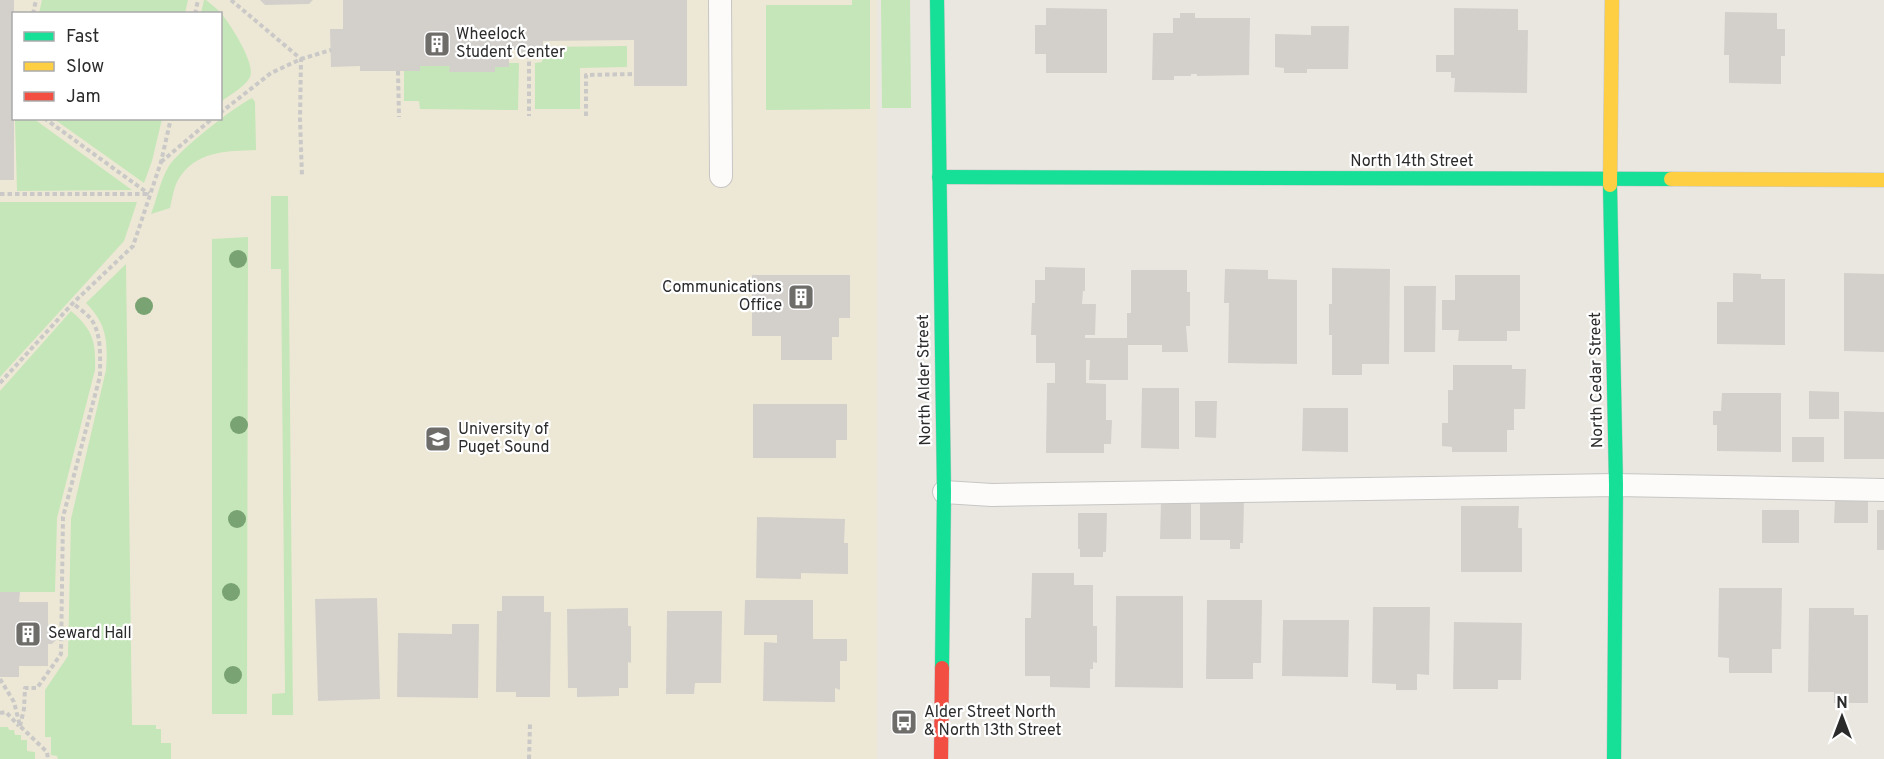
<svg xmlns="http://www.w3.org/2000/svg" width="1884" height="759" viewBox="0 0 1884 759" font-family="Overpass,sans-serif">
	<rect width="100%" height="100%" fill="#eae7e0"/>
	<path fill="#ede8d5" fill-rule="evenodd" d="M0 0H877V759H0ZM14 14H220V118H14Z"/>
	<g fill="#c5e6b8">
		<polygon points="42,0 188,0 185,13 39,13"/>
		<path d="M204 0H206C212 5 219 10 224 17 232 27 256 65 250 77 245 87 229 95 221 102L220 14 201 13Z"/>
		<polygon points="852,0 870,0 870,109 766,110 766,5 852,5"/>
		<polygon points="881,0 910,0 911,108 882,108"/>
		<polygon points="627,46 627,67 580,68 580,109 535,109 535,63 542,62 543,47"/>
		<polygon points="509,63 519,63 518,110 420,109 419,101 404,101 404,71 420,66 450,66 450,72 495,72 495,67 509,67"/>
		<path d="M252 98 255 102 256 150C226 151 195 151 178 180 174 187 172 199 170 208L151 214C157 199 160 180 169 166 180 149 234 107 252 98Z"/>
		<polygon points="15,119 34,119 132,190 17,191"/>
		<polygon points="54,119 162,119 152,161 144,183"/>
		<polygon points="271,196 288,196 293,715 272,715 272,694 285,693 281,269 271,269"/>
		<polygon points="0,202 137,202 124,241 0,377"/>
		<polygon points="248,237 247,714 212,714 212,239"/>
		<path d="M126 264 132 725H156V729H161V743H171V759H58L57 756 51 755V737H45V690L68 656 71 519 106 370C108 342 107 324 86 303Z"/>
		<path d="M71 311C93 330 96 341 95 370L57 518 55 592H0V391Z"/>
		<polygon points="0,727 8,727 9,730 14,730 15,735 21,735 21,740 27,740 27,751 35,752 35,759 0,759"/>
	</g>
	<g fill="#d3d0cb">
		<rect x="0" y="0" width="14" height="180"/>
		<polygon points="260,0 313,0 309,4 265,5"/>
		<polygon points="343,0 687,0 687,86 634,86 634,40 543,41 543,54 515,54 515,50 509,50 509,67 495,67 495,72 449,72 450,66 420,66 420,71 360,71 360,66 331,67 330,29 343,29"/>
		<polygon points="1046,8 1107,9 1107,73 1046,73 1046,54 1035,54 1035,25 1046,25"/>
		<polygon points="1454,8 1518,9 1518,30 1528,30 1527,93 1454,92 1455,78 1451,78 1451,72 1436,72 1436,55 1454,55"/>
		<polygon points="1725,12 1777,13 1777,29 1785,29 1785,56 1781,56 1781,84 1729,83 1729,55 1724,55"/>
		<polygon points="1180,13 1195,13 1195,18 1250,18 1249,75 1197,76 1197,74 1191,74 1191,76 1174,76 1174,80 1152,80 1153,33 1173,33 1173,18 1180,18"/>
		<polygon points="1311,26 1349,26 1348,69 1307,69 1307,73 1284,73 1284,68 1275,67 1275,34 1311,35"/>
		<polygon points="1045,267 1085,268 1085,291 1083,291 1082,304 1096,304 1095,335 1085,335 1085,338 1127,338 1127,313 1131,313 1131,270 1187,270 1187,292 1190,292 1190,326 1186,326 1188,352 1162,352 1162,345 1128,345 1128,380 1089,380 1090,360 1086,360 1086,383 1106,384 1106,420 1112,420 1111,444 1104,444 1104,453 1046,453 1047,383 1055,383 1055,363 1036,363 1036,335 1031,335 1032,303 1035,303 1035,280 1045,280"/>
		<polygon points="1332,268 1390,269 1389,364 1362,364 1362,375 1332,375 1332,335 1329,335 1329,304 1332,304"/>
		<polygon points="1225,269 1268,270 1268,279 1297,280 1297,364 1228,363 1229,303 1224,303"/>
		<polygon points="1733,273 1761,274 1761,279 1785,279 1785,345 1717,344 1717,302 1733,302"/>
		<polygon points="1844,273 1884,274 1884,352 1844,351"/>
		<polygon points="752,275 850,275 850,318 839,318 839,337 832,337 832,360 781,360 781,336 752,336"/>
		<polygon points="1455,275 1520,275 1520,331 1507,331 1507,341 1458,341 1459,330 1442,330 1442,300 1455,300"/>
		<polygon points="1404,286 1436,286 1435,352 1404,352"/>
		<polygon points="1453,365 1512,365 1512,369 1526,369 1525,409 1514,409 1514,430 1507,430 1507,452 1452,452 1452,447 1442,446 1442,423 1448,423 1448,390 1453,390"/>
		<polygon points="1142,388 1179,388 1179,449 1141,448"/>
		<polygon points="1809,391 1839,392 1839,419 1809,419"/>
		<polygon points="1722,393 1781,393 1781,452 1717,451 1717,425 1713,425 1713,411 1721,411"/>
		<polygon points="1195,401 1217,401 1216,438 1195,437"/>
		<polygon points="753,404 847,404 847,440 836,440 836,458 753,458"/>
		<polygon points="1303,408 1348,408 1348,452 1302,451"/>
		<polygon points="1844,411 1884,412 1884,459 1844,459"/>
		<rect x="1792" y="437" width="32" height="25"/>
		<polygon points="1835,499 1868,499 1868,523 1834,523"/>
		<polygon points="1200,501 1244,501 1243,543 1240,543 1240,549 1230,549 1230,540 1200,540"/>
		<polygon points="1161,502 1191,503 1191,539 1160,539"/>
		<polygon points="1461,506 1519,506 1518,528 1522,528 1522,572 1461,572"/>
		<rect x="1762" y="510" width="37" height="33"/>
		<rect x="1877" y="510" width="7" height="40"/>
		<polygon points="1078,513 1107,513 1106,552 1103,552 1103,557 1080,557 1080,549 1078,549"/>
		<polygon points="757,517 845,519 844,543 848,543 848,574 801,573 801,579 756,578"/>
		<polygon points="1032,573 1074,573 1074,585 1093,585 1093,626 1097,626 1097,663 1093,662 1093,669 1090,669 1090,688 1050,687 1050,676 1025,676 1025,618 1031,618"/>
		<polygon points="1719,588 1782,588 1781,649 1772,649 1772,673 1729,673 1729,658 1718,657"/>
		<polygon points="0,592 20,592 19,602 48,602 48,625 57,628 57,639 52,644 48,644 48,666 19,666 19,677 0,677"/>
		<polygon points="502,596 544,596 544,612 551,612 550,697 516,697 516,692 496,692 497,611 502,611"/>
		<polygon points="1116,596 1183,596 1183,688 1115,687"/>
		<polygon points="377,598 380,699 318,701 315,599"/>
		<polygon points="745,600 813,600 813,639 847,639 847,661 840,661 840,690 835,688 835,702 763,701 764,642 777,643 777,635 744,635"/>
		<polygon points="1207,600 1262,600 1261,663 1253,663 1253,679 1206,679"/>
		<polygon points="1373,607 1430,607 1429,675 1417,674 1417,690 1396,690 1396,684 1372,683"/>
		<polygon points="628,608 628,626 631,626 631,663 628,662 628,688 619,688 619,696 577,697 577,688 568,688 567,609"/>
		<polygon points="1809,608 1854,608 1854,615 1868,615 1868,703 1834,703 1834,692 1808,692"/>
		<polygon points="667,611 722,611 721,683 695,683 694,694 666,694"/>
		<polygon points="1283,620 1349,620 1348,677 1282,676"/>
		<polygon points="1454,622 1522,623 1521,680 1498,680 1498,689 1453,689"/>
		<polygon points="452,624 479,624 478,698 397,697 398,633 452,634"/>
	</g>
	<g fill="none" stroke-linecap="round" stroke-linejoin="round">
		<defs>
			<g id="lane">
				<polyline points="720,0 721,176"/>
				<polyline points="944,492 992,495 1616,485 1884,490"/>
			</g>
			<g id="fast">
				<polyline points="937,0 944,492 942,668"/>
				<polyline points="939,177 1671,179"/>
				<polyline points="1610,185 1616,485 1614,759"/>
			</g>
			<g id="slow">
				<polyline points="1671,179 1884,180"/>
				<polyline points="1610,185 1612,0"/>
			</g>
			<polyline id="jam" points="941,759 942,668"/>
		</defs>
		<use href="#lane" stroke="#c7c6c5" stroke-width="24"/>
		<use href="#fast" stroke="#c7c6c5" stroke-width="15"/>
		<use href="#slow" stroke="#c7c6c5" stroke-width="15"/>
		<use href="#jam" stroke="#c7c6c5" stroke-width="15"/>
		<g stroke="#cac9c8" stroke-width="4" stroke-dasharray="4.5 3" stroke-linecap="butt">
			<polyline points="231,0 301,59 300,119 302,176"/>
			<polyline points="33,14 36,0"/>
			<polyline points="195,14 198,0"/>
			<polyline points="529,54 529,116"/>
			<polyline points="398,71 399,117"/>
			<polyline points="220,113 271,73 301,59 331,50"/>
			<polyline points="586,116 586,75 634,74"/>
			<polyline points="44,118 149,194"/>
			<polyline points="161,162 213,118"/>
			<polyline points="0,194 149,194"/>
			<polyline points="0,383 73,303 133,246 161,162 171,118"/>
			<polyline points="0,679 14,702 20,726 47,752 48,759"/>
			<polyline points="0,713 6,712 19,726"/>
			<path d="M20 726 24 709 25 688H37L61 654 63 517 100 376C100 358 102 334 91 319 86 313 78 308 73 303"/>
			<polyline points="529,759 530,724"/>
		</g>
		<use href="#lane" stroke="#fcfbfa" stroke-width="22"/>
		<use href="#fast" stroke="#16e098" stroke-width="14"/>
		<use href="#slow" stroke="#ffcf43" stroke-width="14"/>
		<use href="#jam" stroke="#f24e42" stroke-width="14"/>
	</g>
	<g fill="#79a372">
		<circle cx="238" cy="259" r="9"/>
		<circle cx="144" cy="306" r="9"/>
		<circle cx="239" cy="425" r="9"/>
		<circle cx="237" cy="519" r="9"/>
		<circle cx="231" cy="592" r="9"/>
		<circle cx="233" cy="675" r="9"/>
	</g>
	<defs>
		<symbol id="building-square" viewBox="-11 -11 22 22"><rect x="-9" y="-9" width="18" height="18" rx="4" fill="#6e6d6a" stroke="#fff"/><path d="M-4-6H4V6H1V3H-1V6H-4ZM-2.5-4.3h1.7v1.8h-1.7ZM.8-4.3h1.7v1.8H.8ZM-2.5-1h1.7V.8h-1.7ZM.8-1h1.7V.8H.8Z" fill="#fff"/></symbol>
		<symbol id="university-square" viewBox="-11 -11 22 22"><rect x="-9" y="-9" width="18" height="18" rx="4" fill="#6e6d6a" stroke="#fff"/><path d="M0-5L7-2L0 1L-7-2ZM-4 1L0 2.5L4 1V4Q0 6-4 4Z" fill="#fff"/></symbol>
		<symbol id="bus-square" viewBox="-11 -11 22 22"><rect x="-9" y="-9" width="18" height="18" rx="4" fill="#6e6d6a" stroke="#fff"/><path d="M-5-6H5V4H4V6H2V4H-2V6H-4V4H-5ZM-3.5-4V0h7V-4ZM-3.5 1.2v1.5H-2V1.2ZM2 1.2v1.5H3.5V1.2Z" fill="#fff"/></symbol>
	</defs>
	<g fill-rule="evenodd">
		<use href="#building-square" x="422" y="29" width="30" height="30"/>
		<use href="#building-square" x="786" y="282" width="30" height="30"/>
		<use href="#university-square" x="423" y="424" width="30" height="30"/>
		<use href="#building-square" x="13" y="619" width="30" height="30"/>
		<use href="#bus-square" x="889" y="707" width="30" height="30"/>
	</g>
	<g text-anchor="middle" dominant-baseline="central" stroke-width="4.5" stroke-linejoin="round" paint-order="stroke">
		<g font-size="16" fill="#2b2b2b" stroke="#fff" text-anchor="start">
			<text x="456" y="35">Wheelock<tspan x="456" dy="18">Student Center</tspan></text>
			<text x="782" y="288" text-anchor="end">Communications<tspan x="782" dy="18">Office</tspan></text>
			<text x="458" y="430">University of<tspan x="458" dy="18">Puget Sound</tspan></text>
			<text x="48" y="634">Seward Hall</text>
			<text x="924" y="713">Alder Street North<tspan x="924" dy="18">&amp; North 13th Street</tspan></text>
		</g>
		<g font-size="16" fill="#2b2b2b" stroke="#fff">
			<text x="1412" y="162">North 14th Street</text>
			<text transform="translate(925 380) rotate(-91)">North Alder Street</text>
			<text transform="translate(1597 380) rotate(-91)">North Cedar Street</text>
		</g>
	</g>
	<rect x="12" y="12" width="210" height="108" fill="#ffffff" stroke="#aaaaaa" stroke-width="1.5"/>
	<rect x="24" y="32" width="30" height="9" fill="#16e098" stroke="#aaaaaa" stroke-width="1.5"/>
	<text x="66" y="42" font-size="18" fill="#2b2b2b">Fast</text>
	<rect x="24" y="62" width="30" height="9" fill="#ffcf43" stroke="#aaaaaa" stroke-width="1.5"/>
	<text x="66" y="72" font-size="18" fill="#2b2b2b">Slow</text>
	<rect x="24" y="92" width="30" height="9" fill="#f24e42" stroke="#aaaaaa" stroke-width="1.5"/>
	<text x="66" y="102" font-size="18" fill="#2b2b2b">Jam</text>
	<g transform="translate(1842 717)" stroke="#ffffff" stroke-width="4.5" paint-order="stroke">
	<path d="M0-4.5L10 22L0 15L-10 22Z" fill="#2b2b2b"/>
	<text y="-9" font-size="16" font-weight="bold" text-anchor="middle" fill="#2b2b2b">N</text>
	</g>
</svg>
